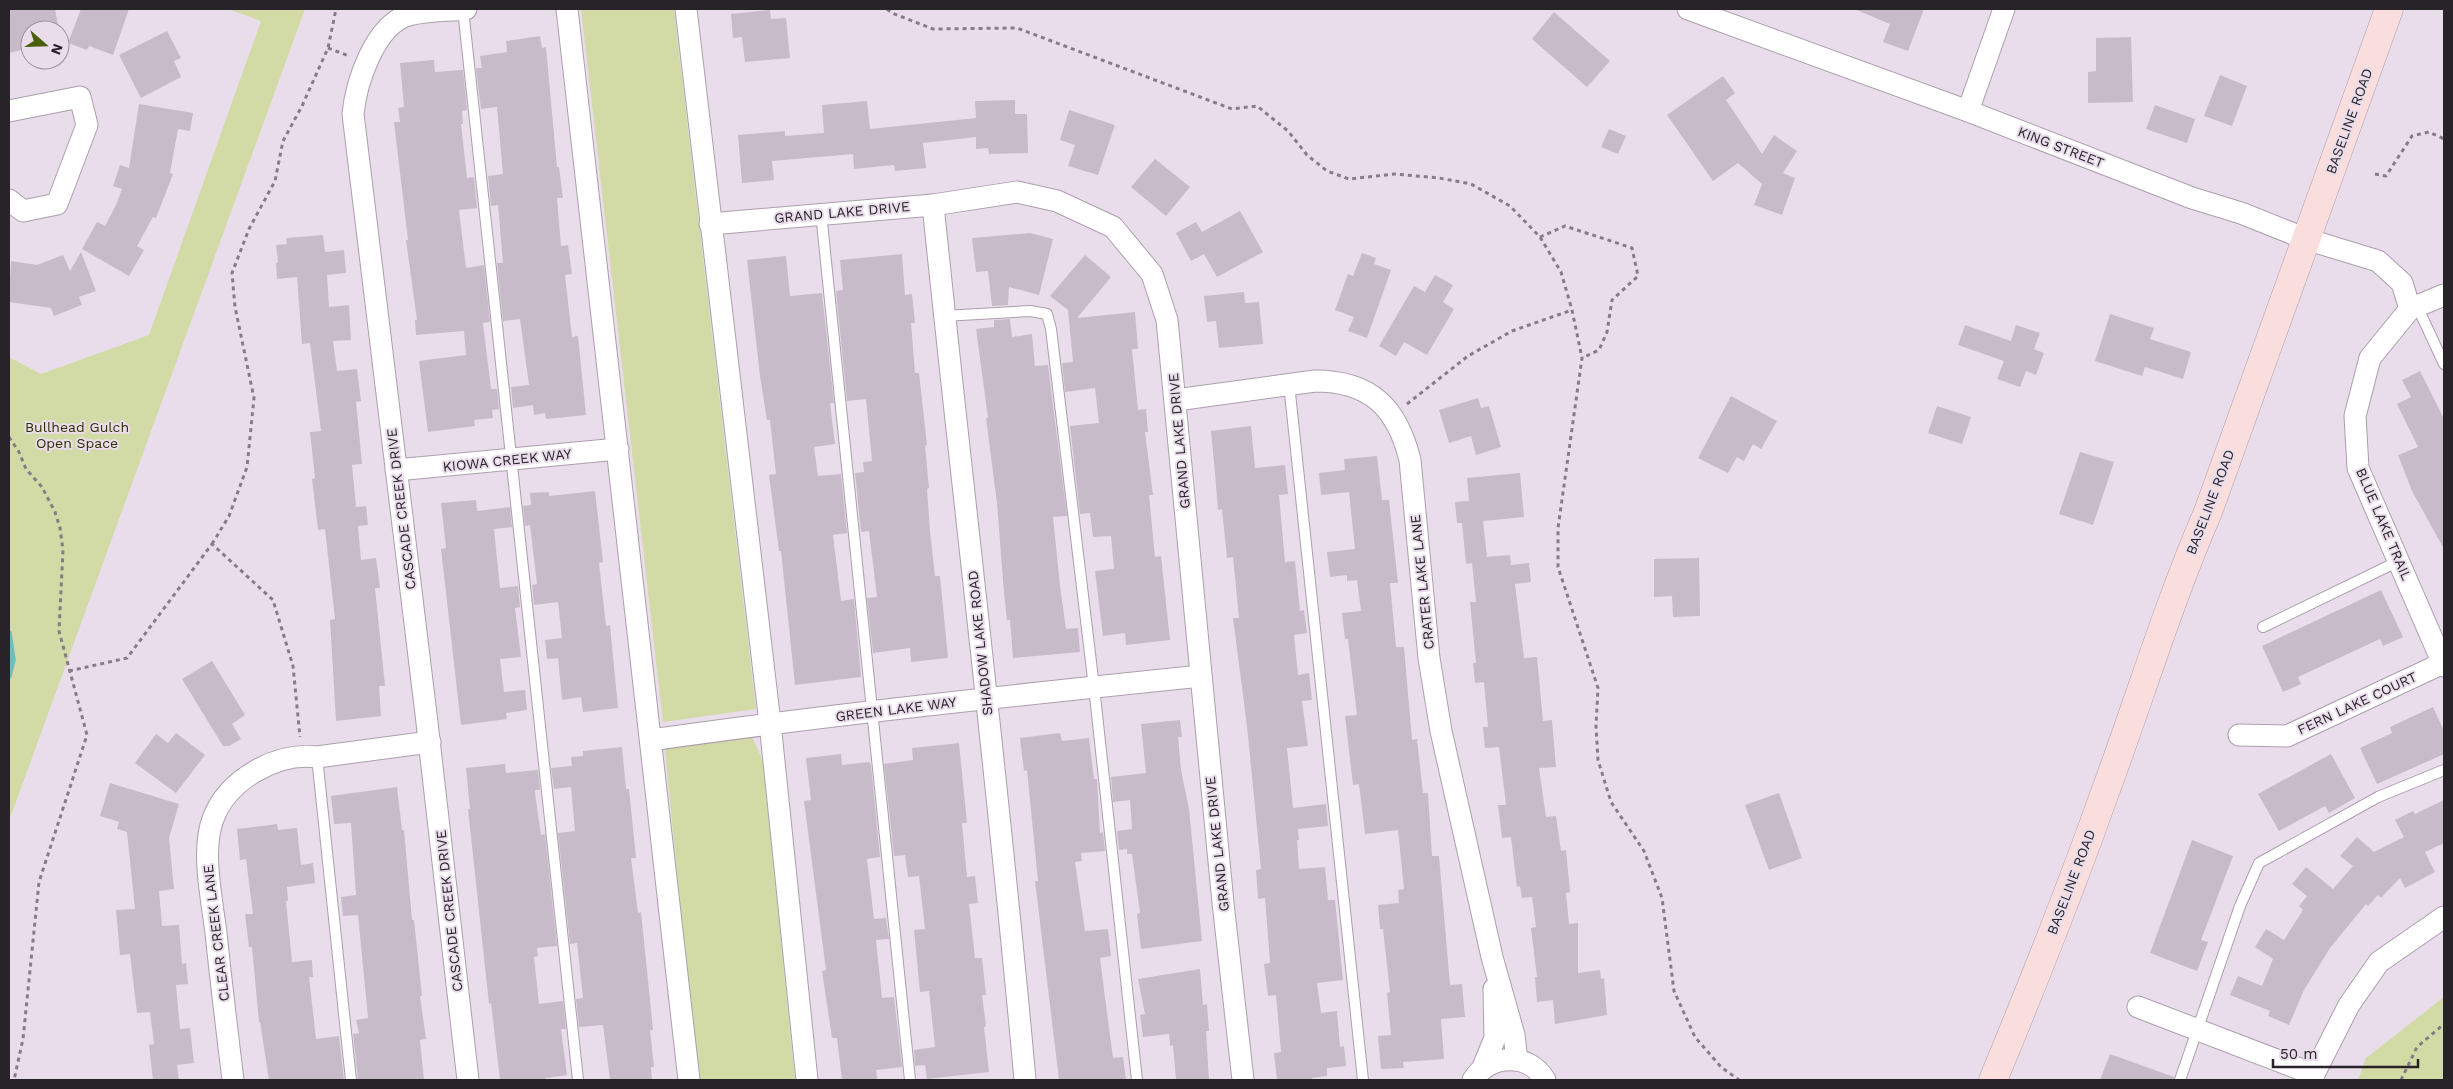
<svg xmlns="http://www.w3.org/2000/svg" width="2453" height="1089" viewBox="0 0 2453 1089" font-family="'Work Sans',sans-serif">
	<rect width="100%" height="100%" fill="#eaddeb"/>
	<g fill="#d2dba6">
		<polygon points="228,9 305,9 9,821 9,357 41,374 149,335 261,21"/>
		<polygon points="581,9 674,9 756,709 663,722"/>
		<polygon points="752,737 763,761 795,1080 697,1080 665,749"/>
		<polygon points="2444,997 2444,1080 2358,1080 2366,1058"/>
	</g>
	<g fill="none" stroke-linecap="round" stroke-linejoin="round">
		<polyline stroke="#70bcbd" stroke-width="5.5" points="9,633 13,660 9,676"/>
	</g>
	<g fill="#c7bbca">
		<polygon points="9,9 55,9 59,30 30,30 30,48 9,53"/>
		<polygon points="81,9 129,9 113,55 89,46 87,50 68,43"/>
		<polygon points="1854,9 1924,9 1908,51 1883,42 1890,24"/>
		<polygon points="770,10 771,19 786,18 790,58 745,62 742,37 733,38 731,14"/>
		<polygon points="1554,12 1610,61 1587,87 1532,39"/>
		<polygon points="167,31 181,58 174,61 181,77 141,98 119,55"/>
		<polygon points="540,36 542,48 546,47 557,167 559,167 563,198 557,198 561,246 568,245 572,274 565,275 572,337 578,336 586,415 546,419 545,413 534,415 533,405 513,408 511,387 529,385 520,319 503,321 497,263 503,263 498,205 491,206 488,176 503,174 497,107 481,109 476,68 482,68 480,56 507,52 506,41"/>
		<polygon points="2131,37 2133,102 2088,103 2088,72 2096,71 2096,38"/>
		<polygon points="434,60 435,72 463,70 467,110 462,111 463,124 461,124 467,178 474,177 477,208 459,210 466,268 484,265 490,322 483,323 484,332 491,389 497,389 499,409 492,410 493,418 474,420 475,426 428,432 419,361 466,355 464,331 416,335 415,320 417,320 406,240 408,240 394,122 400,122 398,108 404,107 400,63"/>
		<polygon points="2220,75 2247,86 2232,126 2204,116"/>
		<polygon points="1723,76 1735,93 1726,100 1762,154 1774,135 1797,151 1783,173 1795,178 1782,215 1754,205 1762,184 1738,163 1713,181 1667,115"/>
		<polygon points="1015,100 1015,114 1027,114 1028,153 989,154 988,148 976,149 976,137 923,143 926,168 895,171 894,165 854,169 853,154 772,161 774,180 742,183 738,135 785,131 785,136 824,133 822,105 867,101 870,129 976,118 975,101"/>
		<polygon points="139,104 193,113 190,131 178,129 170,173 173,174 156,218 153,217 137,246 144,250 129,276 82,249 97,222 105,226 116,205 122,189 113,186 120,165 129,168"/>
		<polygon points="2155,105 2195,119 2187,143 2146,129"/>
		<polygon points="1069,110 1115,125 1098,175 1068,166 1075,145 1060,140"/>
		<polygon points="1609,129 1626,136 1618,154 1601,147"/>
		<polygon points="1155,159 1190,187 1166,216 1131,187"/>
		<polygon points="1240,211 1263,252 1217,277 1204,254 1191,261 1176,233 1196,222 1202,232"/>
		<polygon points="1030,233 1053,239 1039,295 1009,287 1008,305 992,306 988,271 976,272 972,238"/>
		<polygon points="323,235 325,252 344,250 346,273 327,275 329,307 349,305 351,340 333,341 337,371 357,369 361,401 356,402 362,464 352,465 356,507 366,506 368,525 358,526 361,560 376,558 380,588 375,588 385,686 379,686 381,716 336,721 330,620 335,619 325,529 318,530 312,479 315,478 310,432 321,431 310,343 302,344 297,277 277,279 276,263 278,262 276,245 287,244 286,238"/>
		<polygon points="81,252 96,291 79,297 82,305 54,316 51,308 9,302 11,261 37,265 63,255 70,271"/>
		<polygon points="1362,253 1376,258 1374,264 1391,270 1367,338 1348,331 1354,317 1335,310 1348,274 1353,276"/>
		<polygon points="902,254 905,295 912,294 915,323 911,323 915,373 919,373 927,445 925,446 929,488 927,489 930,531 935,576 940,576 948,658 911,662 910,648 873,653 867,598 877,597 869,531 861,532 855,473 864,472 863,462 872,461 866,399 847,401 836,291 843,290 840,260"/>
		<polygon points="1085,255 1111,277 1077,318 1135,312 1138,349 1132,349 1138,410 1146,409 1148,432 1145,432 1153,495 1149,495 1155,557 1161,556 1170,640 1126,645 1125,633 1103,636 1095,571 1114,569 1111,536 1093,537 1090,513 1080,514 1070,426 1099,423 1095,388 1065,392 1062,363 1073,362 1068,310 1050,296"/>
		<polygon points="786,256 790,296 822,293 834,403 830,403 835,444 814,447 818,476 841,474 847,533 833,535 841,601 854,599 861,677 795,685 781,551 779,551 769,475 776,474 770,420 767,420 760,376 747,260"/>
		<polygon points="1435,275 1453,285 1443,302 1454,309 1427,355 1404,342 1396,356 1379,346 1414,286 1425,292"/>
		<polygon points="1244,292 1245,303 1259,302 1263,344 1219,348 1216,321 1207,322 1204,296"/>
		<polygon points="2110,314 2154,328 2150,339 2191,352 2183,379 2145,367 2142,376 2095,361"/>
		<polygon points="1010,319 1012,337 1032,334 1035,366 1048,365 1067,516 1053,517 1060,586 1066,629 1078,628 1080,652 1013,658 1010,620 1007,620 1004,593 997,503 986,418 988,418 976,329 994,327 994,320"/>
		<polygon points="1965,325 2011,341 2016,325 2040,333 2034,349 2044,353 2036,375 2026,371 2020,387 1997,379 2004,361 1958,345"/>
		<polygon points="2420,371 2444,419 2444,549 2412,491 2398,455 2418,447 2397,404 2411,397 2402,380"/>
		<polygon points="1731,396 1777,421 1761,449 1753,444 1744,461 1737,457 1728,473 1698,458"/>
		<polygon points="1478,398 1481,408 1489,406 1501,447 1476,455 1471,436 1449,443 1439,410"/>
		<polygon points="1937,406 1971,417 1962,444 1928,433"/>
		<polygon points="1251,426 1255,468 1285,465 1288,494 1279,495 1285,562 1295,561 1300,611 1304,610 1307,633 1294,635 1298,675 1309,673 1312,700 1302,701 1308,746 1287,748 1293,808 1326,804 1328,826 1298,829 1299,840 1297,840 1299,869 1325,867 1328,900 1335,900 1343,980 1317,983 1321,1013 1337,1011 1340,1047 1344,1046 1346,1066 1327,1068 1327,1076 1312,1078 1312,1080 1277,1080 1274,1053 1281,1052 1276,995 1268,996 1264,964 1270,963 1265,898 1258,899 1256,870 1261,869 1247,726 1233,618 1239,618 1233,557 1227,558 1222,509 1218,510 1215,473 1211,431"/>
		<polygon points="2080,452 2114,462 2093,525 2059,514"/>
		<polygon points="1377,456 1382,500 1389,500 1398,583 1390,583 1396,647 1404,647 1412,740 1417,739 1423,793 1428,793 1432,856 1439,856 1450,985 1462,984 1465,1017 1441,1019 1444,1059 1403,1062 1404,1068 1381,1069 1378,1036 1391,1035 1387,993 1390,992 1383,929 1380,929 1378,905 1399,903 1398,890 1404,889 1398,830 1365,834 1359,784 1353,785 1345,716 1357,715 1348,639 1345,639 1342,613 1361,611 1357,580 1347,581 1347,575 1330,577 1327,552 1355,549 1349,492 1321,495 1319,473 1345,470 1344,459"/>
		<polygon points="1520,473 1524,517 1483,521 1487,557 1510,555 1511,565 1529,563 1531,582 1515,584 1524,658 1537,657 1543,721 1552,720 1556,767 1539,768 1546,817 1556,816 1561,851 1566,850 1570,892 1566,893 1569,924 1578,923 1578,973 1600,970 1601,979 1604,978 1607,1015 1555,1024 1553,1000 1537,1002 1535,977 1537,977 1531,928 1536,927 1532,897 1522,898 1520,886 1517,887 1511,837 1502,838 1498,805 1506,805 1499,747 1485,748 1483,727 1488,727 1484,682 1475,683 1473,663 1476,663 1470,602 1476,602 1472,563 1466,564 1462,523 1457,523 1455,502 1469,501 1467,478"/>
		<polygon points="595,491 603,562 599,563 606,626 610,625 618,708 583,712 581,697 562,700 558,658 547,659 545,640 562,638 558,602 534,605 532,585 537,584 530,525 525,526 523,506 531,505 530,493 549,492 549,496"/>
		<polygon points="476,500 477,511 510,507 512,527 494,529 500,588 518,586 520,607 515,608 521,657 500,659 504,692 525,690 527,710 506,713 507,719 461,725 441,549 446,548 441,503"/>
		<polygon points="1699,558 1700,616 1673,617 1672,596 1654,597 1654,559"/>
		<polygon points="2381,590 2403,637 2383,646 2380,639 2298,677 2301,684 2283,692 2262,646"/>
		<polygon points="212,661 245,715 232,724 241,739 229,746 223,746 182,679"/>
		<polygon points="2433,707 2444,731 2444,754 2377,784 2360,748 2392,733 2390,727"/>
		<polygon points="1180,720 1182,737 1178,737 1181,770 1189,809 1202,941 1141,949 1137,914 1140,913 1132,854 1127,854 1127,849 1119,850 1117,831 1132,829 1130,800 1113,802 1111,777 1146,773 1141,724"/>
		<polygon points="176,733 205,755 176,793 135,763 156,734 168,743"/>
		<polygon points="1060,733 1062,741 1089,738 1094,779 1097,779 1100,833 1103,832 1105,851 1081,853 1082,861 1075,862 1085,931 1108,929 1111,956 1100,958 1104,990 1113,1058 1123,1057 1126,1080 1059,1080 1035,881 1038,881 1027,770 1024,771 1020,738"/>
		<polygon points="959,743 967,823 962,823 967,877 975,876 978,903 969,904 975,958 982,958 986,995 982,995 986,1026 984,1027 989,1072 927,1079 925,1065 915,1066 914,1050 935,1047 929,991 920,992 914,930 925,929 919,876 908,877 905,855 894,856 884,764 913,760 912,748"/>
		<polygon points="622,747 626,789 629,789 636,858 631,858 638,913 641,912 644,941 653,1030 650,1030 654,1067 651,1067 652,1080 610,1080 603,1025 579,1027 576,999 583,998 577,943 570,944 558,833 575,831 571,787 554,789 551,768 572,766 571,757 583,756 583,751"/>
		<polygon points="841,754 842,765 869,762 871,765 880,857 867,859 874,919 886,918 889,939 876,940 882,998 894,997 902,1067 876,1070 877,1079 869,1080 842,1080 837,1038 832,1038 822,971 826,970 804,801 811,800 806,758"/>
		<polygon points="2331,754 2355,798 2329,813 2325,806 2279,831 2258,794"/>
		<polygon points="505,764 506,773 538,770 540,790 535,790 535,793 541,835 545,834 557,946 537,948 538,956 534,957 539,1004 563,1001 566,1029 561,1029 567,1075 546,1078 546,1080 500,1080 491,1003 489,1004 468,809 470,809 466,768"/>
		<polygon points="110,783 179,804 169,838 174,889 159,891 162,926 179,925 182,964 186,963 188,984 176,985 180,1029 190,1028 194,1063 177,1065 179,1080 153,1080 149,1045 154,1044 150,1012 137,1013 130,954 120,955 116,910 135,909 127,832 117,829 119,822 100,816"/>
		<polygon points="397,787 402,830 404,830 412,920 414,920 422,996 420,996 426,1039 420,1040 424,1080 358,1080 353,1034 359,1033 356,1020 368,1018 358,915 343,916 341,897 356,895 351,823 334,824 331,796"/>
		<polygon points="1779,793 1802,858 1769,870 1745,805"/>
		<polygon points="2444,800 2444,843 2425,852 2435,872 2405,888 2400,878 2381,898 2378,895 2368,906 2366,904 2330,948 2304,990 2289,1025 2268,1016 2270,1011 2230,995 2238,976 2262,986 2273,959 2255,947 2266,929 2284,940 2303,910 2299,906 2307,896 2292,884 2306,867 2333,889 2353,866 2340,856 2357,837 2374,852 2404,837 2395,820 2413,811 2415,814"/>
		<polygon points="277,824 278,830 297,828 301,865 313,863 315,883 287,887 288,901 286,901 292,962 312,960 313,977 309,977 316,1039 339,1036 344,1080 269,1080 260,1022 259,1022 252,947 249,947 245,914 253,914 246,859 240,860 237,829"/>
		<polygon points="2192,840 2233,856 2201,940 2208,942 2197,971 2150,953"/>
		<polygon points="1200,969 1203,1005 1207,1004 1209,1031 1206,1031 1209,1080 1176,1080 1173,1045 1170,1046 1169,1034 1143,1037 1140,1015 1145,1014 1138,979"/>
		<polygon points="2110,1054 2174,1077 2173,1080 2100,1080"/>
	</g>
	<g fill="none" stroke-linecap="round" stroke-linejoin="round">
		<defs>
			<g id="lane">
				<polyline points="463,9 578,1080"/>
				<polyline points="821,213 910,1080"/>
				<polyline points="2417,306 2444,364"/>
				<polyline points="944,316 1030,311 1047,314 1051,329 1094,687 1137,1080"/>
				<polyline points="1289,384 1363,1080"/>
				<polyline points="2263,627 2399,561"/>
				<polyline points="317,757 351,1080"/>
				<polyline points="2180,1080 2240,906 2259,863 2378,797 2444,770"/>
			</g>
			<g id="street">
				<path d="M466 9C448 11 427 10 409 15 375 24 356 83 353 114L426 714 468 1080"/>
				<polyline points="567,9 689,1080"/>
				<polyline points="686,9 770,723 807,1080"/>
				<polyline points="1688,9 1968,111 2192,198 2241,213 2306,239 2378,261 2402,283 2410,309"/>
				<polyline points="9,111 80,97 87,125 57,204 23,211 9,200"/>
				<polyline points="1968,111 2004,9"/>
				<path d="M933 205C963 497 999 788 1025 1080"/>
				<polyline points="710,224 933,205 1017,192 1057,201 1113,227 1152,274 1167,320 1223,903 1243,1080"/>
				<polyline points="2444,295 2410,309 2370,358 2355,416 2358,468 2444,666"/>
				<path d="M1176 400 1315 381C1370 381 1397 407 1410 460L1429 658 1441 731 1492 957 1514 1035 1517 1060"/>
				<polyline points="396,470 618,449"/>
				<polyline points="2239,735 2287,736 2443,663"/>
				<path d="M651 740C834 714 1017 695 1201 676"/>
				<polyline points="2138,1007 2313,1074"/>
				<polyline points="1483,1067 1495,1038 1494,989"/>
				<path d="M233 1080C227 1031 221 982 216 933 212 900 201 850 213 819 227 780 276 752 317 757L430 742"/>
				<path d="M1473 1080C1489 1054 1529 1052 1545 1080"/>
				<polyline points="2311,1080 2349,1005 2379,962 2444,917"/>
			</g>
			<path id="secondary" d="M1993 1080C2032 986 2070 891 2104 795 2139 701 2168 604 2208 512L2389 9"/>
		</defs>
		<use href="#lane" stroke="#ac9fad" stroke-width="12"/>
		<use href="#street" stroke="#ac9fad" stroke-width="23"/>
		<use href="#secondary" stroke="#ac9fad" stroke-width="29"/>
		<g stroke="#857d86" stroke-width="3" stroke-dasharray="4 4" stroke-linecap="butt">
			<polyline points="887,9 892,13 933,29 1017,28 1232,109 1257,106 1288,131 1307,155 1327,171 1349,179 1395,174 1439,178 1471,184 1510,206 1540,237 1561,272 1572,310 1582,358 1558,528 1558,567 1598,688 1596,726 1598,760 1611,802 1644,851 1662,898 1674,991 1695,1037 1721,1067 1739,1080"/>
			<polyline points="328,48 349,56"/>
			<polyline points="2375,174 2386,176 2412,136 2429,132 2444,139"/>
			<polyline points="1540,237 1565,226 1632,248 1638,276 1612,300 1607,332 1599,350 1582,358"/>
			<polyline points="1407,404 1468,356 1512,331 1572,310"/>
			<polyline points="9,437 19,452 26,469 42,487 55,512 60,528 63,550 59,631 87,735 39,882 23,1039 14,1080"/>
			<polyline points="212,544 229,516 247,467 254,398 235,307 232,273 249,229 275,181 283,141 302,106 328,48 336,9"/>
			<polyline points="69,671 127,658 212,544 273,600 293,666 300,737"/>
			<polyline points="2401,1080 2417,1047 2444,1024"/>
		</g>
		<use href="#lane" stroke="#fff" stroke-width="10"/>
		<use href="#street" stroke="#fff" stroke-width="21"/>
		<use href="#secondary" stroke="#f9dedd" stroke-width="28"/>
	</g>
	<g text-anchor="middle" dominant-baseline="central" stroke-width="4" stroke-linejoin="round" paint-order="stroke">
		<g font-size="14" fill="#272328" stroke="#eaddeb">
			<text transform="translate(2349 121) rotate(-70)">BASELINE ROAD</text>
			<text transform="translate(2061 147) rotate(21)">KING STREET</text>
			<text transform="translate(842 212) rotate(-5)">GRAND LAKE DRIVE</text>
			<text transform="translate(1179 441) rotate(-95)">GRAND LAKE DRIVE</text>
			<text transform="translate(507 460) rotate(-6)">KIOWA CREEK WAY</text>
			<text transform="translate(2210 502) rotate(-69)">BASELINE ROAD</text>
			<text transform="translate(401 509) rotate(-97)">CASCADE CREEK DRIVE</text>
			<text transform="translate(2384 524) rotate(67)">BLUE LAKE TRAIL</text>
			<text transform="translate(1422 582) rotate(-96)">CRATER LAKE LANE</text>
			<text transform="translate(980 643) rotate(-96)">SHADOW LAKE ROAD</text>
			<text transform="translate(2357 703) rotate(-25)">FERN LAKE COURT</text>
			<text transform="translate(896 709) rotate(-7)">GREEN LAKE WAY</text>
			<text transform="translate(1217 844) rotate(-96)">GRAND LAKE DRIVE</text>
			<text transform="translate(2071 882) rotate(-69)">BASELINE ROAD</text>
			<text transform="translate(449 911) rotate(-96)">CASCADE CREEK DRIVE</text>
			<text transform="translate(216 933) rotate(-97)">CLEAR CREEK LANE</text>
		</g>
		<g font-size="14" fill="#2c3104" stroke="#eaddeb">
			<text x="77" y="427">Bullhead Gulch<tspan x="77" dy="16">Open Space</tspan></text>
		</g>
	</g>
	<rect width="2453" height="1089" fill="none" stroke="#272328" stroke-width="20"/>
	<g transform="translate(45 45) rotate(110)"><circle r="24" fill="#eaddeb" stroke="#9c939d"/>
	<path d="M0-4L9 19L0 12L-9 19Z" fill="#495f0a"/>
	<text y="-8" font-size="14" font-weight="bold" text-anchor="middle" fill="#272328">N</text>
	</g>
	<path d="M2273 1059v8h145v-8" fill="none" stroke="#272328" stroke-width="2.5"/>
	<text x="2280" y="1059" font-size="15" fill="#272328" stroke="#eaddeb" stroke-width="4" paint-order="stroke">50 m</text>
</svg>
